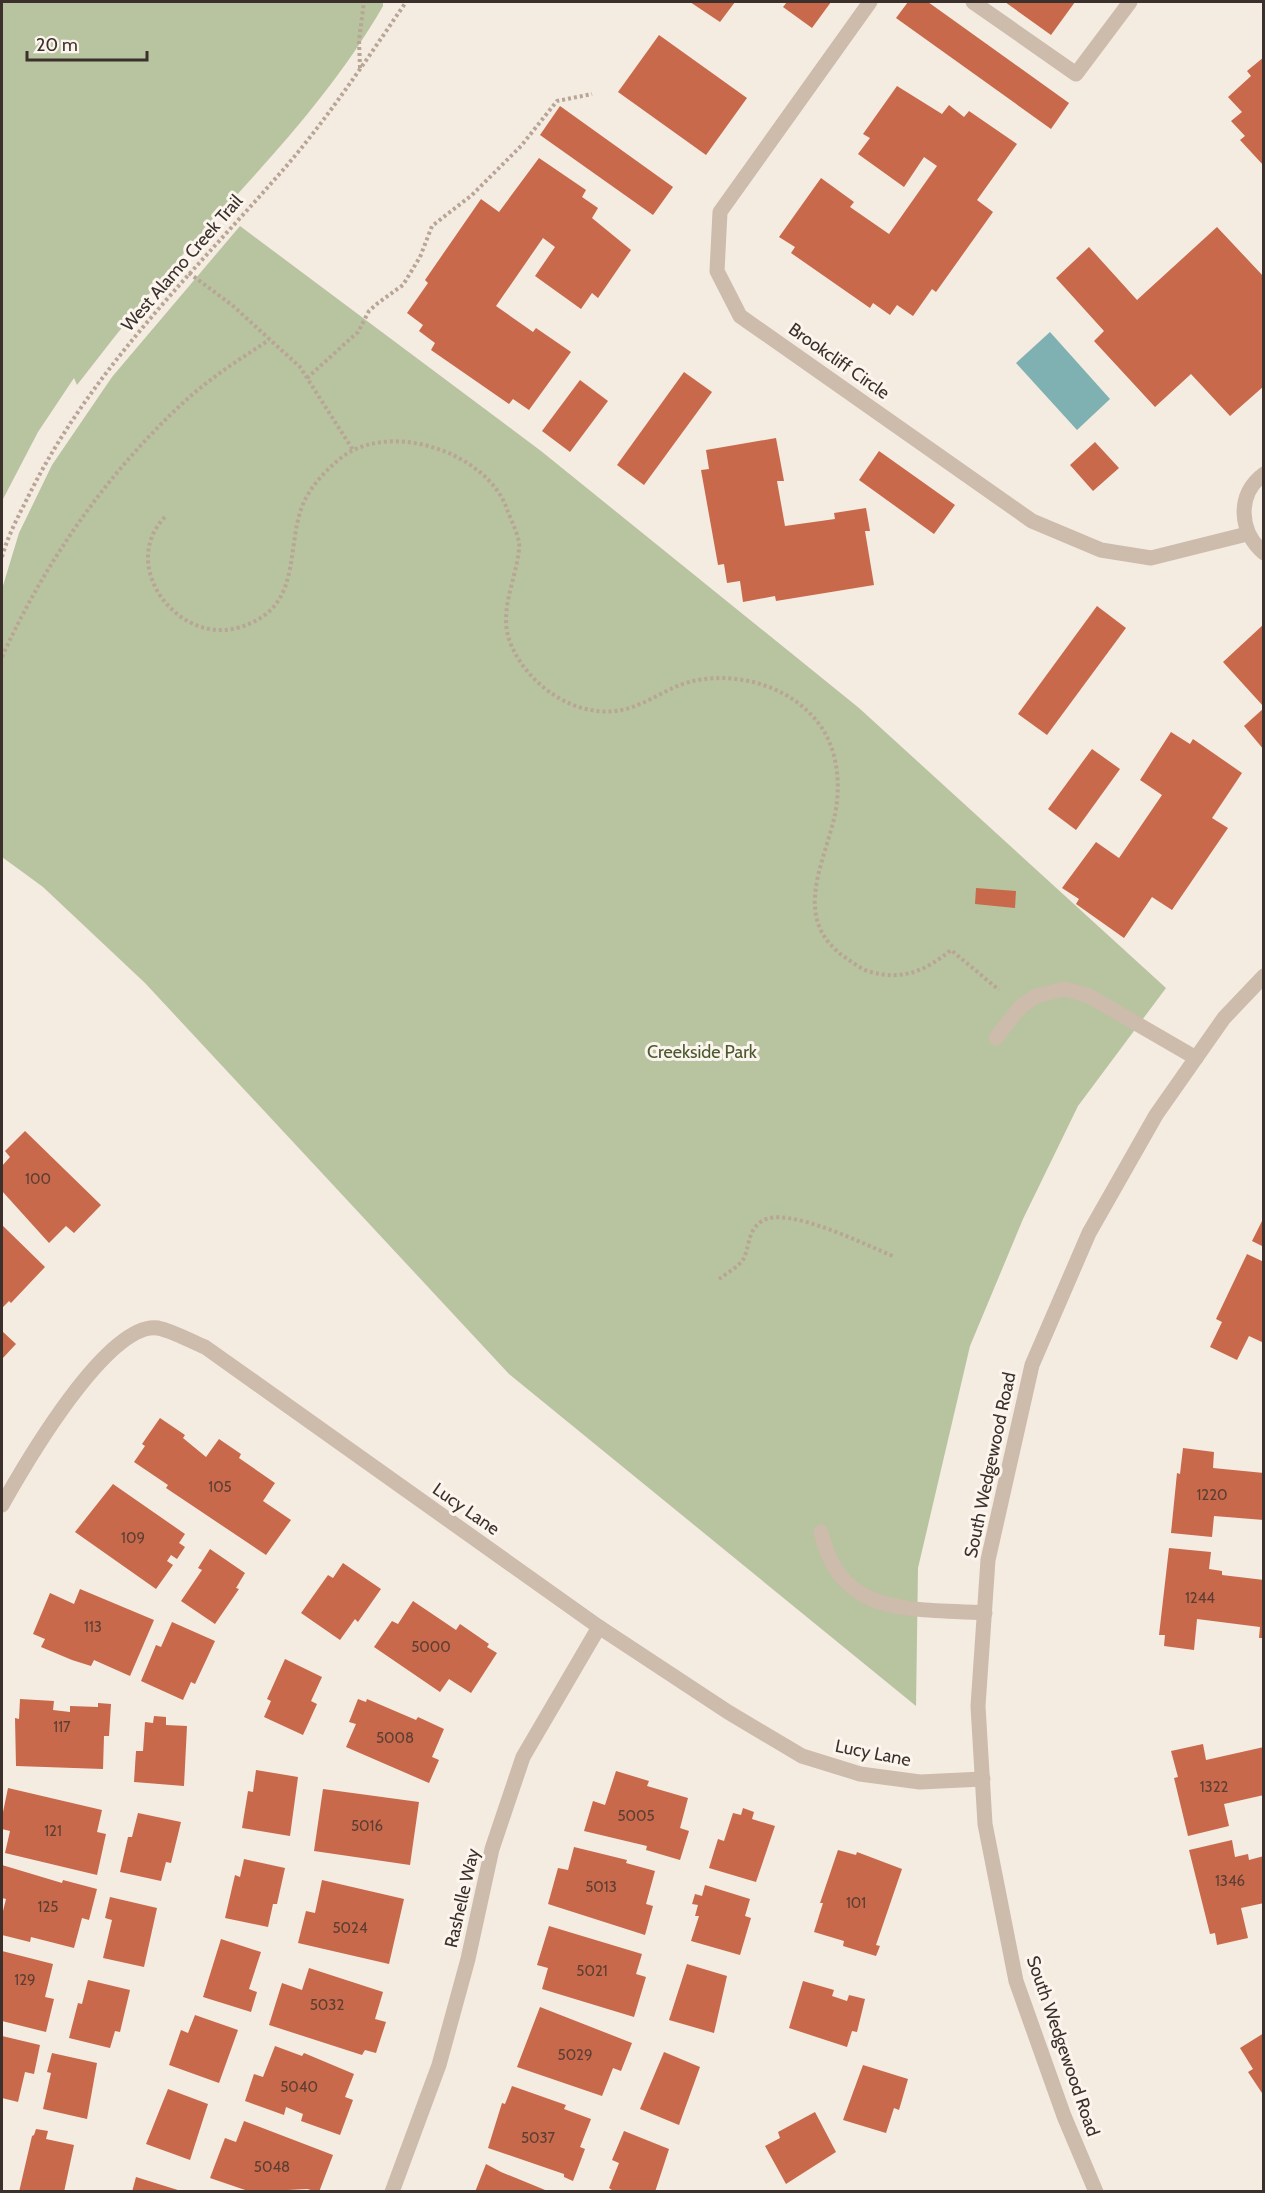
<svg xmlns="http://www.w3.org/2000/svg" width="1265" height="2193" viewBox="0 0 1265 2193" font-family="Cabin,sans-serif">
	<rect width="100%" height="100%" fill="#f4ebe1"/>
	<g fill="#b8c4a0">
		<path d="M2 2H383V6C328 102 250 179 177 261 142 301 110 343 77 385L74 378 38 432 2 501Z"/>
		<polygon points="240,226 541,451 859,708 1166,988 1078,1106 1023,1219 970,1346 918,1568 916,1706 509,1374 145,983 43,887 2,857 2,589 19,533 52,465 112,377"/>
	</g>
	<polygon fill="#7fb0b2" points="1050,332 1110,399 1077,430 1016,363"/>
	<g fill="#c8694b">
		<polygon points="690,2 735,2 720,22"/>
		<polygon points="787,2 831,2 812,28 783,7"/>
		<polygon points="908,2 928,2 1069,103 1051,129 896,18"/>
		<polygon points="1005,2 1075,2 1051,35"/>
		<polygon points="659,35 747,98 706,155 618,92"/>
		<polygon points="1264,57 1264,166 1240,140 1245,136 1231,121 1242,112 1228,97 1251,76 1247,71"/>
		<polygon points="897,86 942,114 949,105 964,117 969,111 1017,144 977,200 993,212 936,292 932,289 913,316 897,305 890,315 873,303 870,308 791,253 795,247 779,237 821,178 854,202 850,207 889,234 937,166 924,157 904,187 858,154 870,138 863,134"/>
		<polygon points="560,106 673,187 653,215 540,135"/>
		<polygon points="539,158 586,190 582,197 598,208 592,218 631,250 598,298 592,293 581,309 535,276 555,247 543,238 496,306 533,332 536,328 571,352 529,410 513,399 509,404 431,350 435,343 419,331 423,325 407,313 428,283 425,280 481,199 499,212"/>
		<polygon points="1217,227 1264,277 1264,386 1230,416 1191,374 1155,407 1094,341 1104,331 1056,278 1089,247 1137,300"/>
		<polygon points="684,372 712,392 644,485 617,465"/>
		<polygon points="580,380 608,401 570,452 542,431"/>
		<polygon points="776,438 784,481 777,481 785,526 835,519 834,513 866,508 870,531 865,531 874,585 776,601 775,596 743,602 740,581 727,583 724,564 718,565 701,470 709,469 706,450"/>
		<polygon points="1095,442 1119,468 1093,491 1070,465"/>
		<polygon points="879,451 955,505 934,534 859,480"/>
		<polygon points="1097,606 1126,628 1047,735 1018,714"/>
		<polygon points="1264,624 1264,707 1223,662"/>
		<polygon points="1264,708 1264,750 1244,726"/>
		<polygon points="1171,732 1190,744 1193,739 1242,773 1212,818 1228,828 1172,910 1152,897 1124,938 1076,904 1079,899 1062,888 1096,842 1119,858 1162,795 1140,780"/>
		<polygon points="1092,749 1120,769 1076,830 1048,809"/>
		<polygon points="976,888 1016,891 1015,908 975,904"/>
		<polygon points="25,1131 101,1205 74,1233 66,1226 49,1243 2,1191 2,1166 10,1157 5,1151"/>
		<polygon points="1264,1217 1264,1247 1252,1241"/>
		<polygon points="2,1225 45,1267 11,1303 9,1301 2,1308"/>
		<polygon points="1247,1254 1264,1262 1264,1343 1249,1336 1237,1360 1210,1347 1222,1322 1216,1319"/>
		<polygon points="2,1331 16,1344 2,1359"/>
		<polygon points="160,1418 185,1435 183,1438 206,1457 219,1439 241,1454 239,1458 275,1483 263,1501 291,1520 266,1555 166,1488 168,1485 134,1462 145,1446 142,1444"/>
		<polygon points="1183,1448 1214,1452 1213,1468 1264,1473 1264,1520 1214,1516 1212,1537 1171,1533 1177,1473 1180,1474"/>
		<polygon points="113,1484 185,1534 179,1543 185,1547 177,1559 171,1555 167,1561 173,1565 156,1589 75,1532"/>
		<polygon points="1169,1548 1211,1552 1209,1569 1222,1571 1222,1575 1264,1580 1264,1638 1259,1638 1260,1627 1197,1619 1194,1650 1164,1646 1165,1635 1159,1635"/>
		<polygon points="210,1549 245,1573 236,1588 239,1589 215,1624 181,1601 202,1570 198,1568"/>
		<polygon points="343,1563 381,1589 358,1622 355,1619 340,1640 301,1613 328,1575 333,1578"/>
		<polygon points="80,1589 154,1620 130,1676 94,1660 91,1666 72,1660 41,1647 45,1639 33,1634 50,1593 74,1604"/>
		<polygon points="413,1601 456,1630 460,1624 489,1644 487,1647 497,1653 471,1693 449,1679 440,1692 374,1647 392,1621 398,1624"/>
		<polygon points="172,1622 215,1641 195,1684 191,1682 183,1700 141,1681 156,1645 161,1647"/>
		<polygon points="285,1659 322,1677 311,1701 317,1704 303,1735 264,1717 271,1701 267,1699"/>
		<polygon points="20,1699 54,1701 53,1710 70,1712 70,1706 98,1707 98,1703 111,1704 109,1736 104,1736 103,1769 16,1766 15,1718 19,1719"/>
		<polygon points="358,1699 366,1702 367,1699 416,1720 418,1717 444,1729 432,1757 439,1760 429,1783 346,1747 356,1724 349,1722"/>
		<polygon points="154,1716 166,1717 166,1725 187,1726 184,1786 134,1782 136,1751 143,1751 145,1722 153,1723"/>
		<polygon points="1203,1744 1206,1760 1264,1747 1264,1795 1224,1804 1229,1826 1188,1836 1174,1778 1178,1777 1171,1751"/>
		<polygon points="256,1770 298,1777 290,1836 242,1828 248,1791 253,1792"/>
		<polygon points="616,1771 649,1781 647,1786 688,1798 680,1828 689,1831 680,1860 646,1850 647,1846 584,1831 593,1801 605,1805"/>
		<polygon points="8,1788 102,1810 97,1832 106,1834 97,1875 5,1853 10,1831 2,1829 2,1817"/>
		<polygon points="323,1789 419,1802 410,1865 314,1851"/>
		<polygon points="743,1808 754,1812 752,1819 775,1826 756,1882 709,1868 718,1839 724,1841 733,1813 741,1815"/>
		<polygon points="138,1813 181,1822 171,1863 166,1862 161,1881 120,1872 128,1837 132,1837"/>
		<polygon points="1232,1840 1235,1857 1248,1854 1249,1860 1264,1856 1264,1903 1241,1908 1248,1938 1217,1945 1215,1933 1210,1934 1189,1850"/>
		<polygon points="574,1847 627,1860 626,1863 655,1871 646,1904 653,1906 645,1935 548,1904 558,1868 568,1870"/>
		<polygon points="838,1850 856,1855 857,1852 902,1869 876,1945 880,1946 876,1956 843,1946 844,1941 814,1932 823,1903 820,1903"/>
		<polygon points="244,1859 285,1868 277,1904 273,1904 268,1927 225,1918 235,1875 240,1877"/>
		<polygon points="2,1865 62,1883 63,1880 97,1889 89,1920 82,1918 74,1948 31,1937 30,1942 2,1935 2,1915 6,1899 2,1898"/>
		<polygon points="322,1880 404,1899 389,1964 298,1943 306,1911 315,1913"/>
		<polygon points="705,1885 750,1899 745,1916 751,1918 740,1955 691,1941 699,1916 695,1916 698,1905 692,1904 695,1894 702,1896"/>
		<polygon points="110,1897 157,1908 144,1967 103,1958 112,1920 105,1918"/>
		<polygon points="549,1926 642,1954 636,1974 646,1977 634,2017 542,1989 548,1968 537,1965"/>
		<polygon points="221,1939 261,1952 249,1989 257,1992 251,2012 203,1997"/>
		<polygon points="2,1951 53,1964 45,1997 54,1999 46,2032 2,2021"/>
		<polygon points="687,1964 727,1976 714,2033 669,2020"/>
		<polygon points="309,1968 383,1992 375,2019 386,2022 376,2053 365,2050 362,2055 269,2025 282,1983 302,1990"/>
		<polygon points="88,1980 130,1990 120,2032 115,2031 110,2048 69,2038 78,2003 82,2004"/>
		<polygon points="803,1981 834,1990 832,1996 847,2001 849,1995 865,1999 857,2032 852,2031 847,2047 789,2028"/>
		<polygon points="540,2007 632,2043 621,2071 613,2068 602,2096 517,2067"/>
		<polygon points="195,2015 238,2030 219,2083 169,2065 181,2030 188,2033"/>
		<polygon points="1264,2033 1264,2096 1248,2072 1253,2069 1240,2048"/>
		<polygon points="2,2036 40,2045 34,2074 25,2072 18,2102 2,2098"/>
		<polygon points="275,2046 302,2056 304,2053 354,2074 345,2097 353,2100 340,2135 301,2121 303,2114 286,2107 284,2115 245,2101 254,2074 263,2077"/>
		<polygon points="664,2052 700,2067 679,2125 640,2109"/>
		<polygon points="52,2053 97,2063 87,2119 43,2109 51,2073 47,2072"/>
		<polygon points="863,2065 908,2079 899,2110 894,2108 886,2133 843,2120"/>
		<polygon points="512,2086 566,2105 564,2109 591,2119 580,2147 585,2149 573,2181 564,2177 564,2174 488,2148 502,2103 505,2104"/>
		<polygon points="168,2089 208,2104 190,2160 146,2144"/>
		<polygon points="815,2112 836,2152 786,2184 765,2146 780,2138 778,2132"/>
		<polygon points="244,2121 333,2155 319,2192 307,2189 251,2192 210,2178 225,2138 236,2142"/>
		<polygon points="36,2129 48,2131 46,2139 74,2145 64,2192 19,2192 32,2136 34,2135"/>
		<polygon points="624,2131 669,2149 655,2192 615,2192 609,2188 619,2163 612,2160"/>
		<polygon points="486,2164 501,2172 550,2192 475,2192"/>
		<polygon points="136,2177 181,2191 181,2192 132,2192"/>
	</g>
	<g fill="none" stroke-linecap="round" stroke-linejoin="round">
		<g stroke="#b9a596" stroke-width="4" stroke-dasharray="3 3" stroke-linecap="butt">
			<polyline points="360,68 359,40 364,2"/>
			<polyline points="189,273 232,305 300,367 353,450"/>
			<polyline points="307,378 358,332 369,311 378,303 403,285 420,257 432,226 472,195 521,146 557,101 592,94"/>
			<path d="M165 517C118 565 177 644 237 628 298 611 287 563 299 516 304 495 319 477 335 463 382 417 486 450 507 509 511 521 521 538 519 550 515 585 496 615 513 649 532 689 581 721 626 709 649 703 670 686 693 681 740 671 794 687 822 728 839 754 841 790 834 819 822 868 792 921 846 958 854 963 862 970 871 972 904 981 926 970 951 950L999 990"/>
			<path d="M2 557C8 535 19 515 29 495 91 370 192 274 283 170 328 118 367 59 406 2"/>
			<path d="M2 657C45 562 107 473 184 402 210 378 240 359 269 340"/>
			<path d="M719 1279C727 1273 740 1266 744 1258 750 1244 748 1230 762 1221 787 1205 868 1246 895 1257"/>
		</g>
		<g stroke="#cdbbac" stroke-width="15">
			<polyline points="870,2 720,212 717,271 740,316 1032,521 1101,550 1151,558 1247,534"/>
			<polyline points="973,2 1076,74 1130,2"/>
			<path d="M1264 474C1236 494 1239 532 1264 553"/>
			<polyline points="996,1038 1020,1007 1036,996 1065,989 1089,996 1196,1058"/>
			<path d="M2 1505C24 1466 108 1320 158 1328 173 1331 190 1341 205 1347L599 1627 728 1712 802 1756 860 1774 920 1782 983 1779"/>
			<path d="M821 1532C840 1619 914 1608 985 1613"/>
			<polyline points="392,2192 439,2065 468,1959 492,1849 523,1757 599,1627"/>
			<polyline points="1096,2192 1064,2116 1016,1981 985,1824 978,1706 988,1560 1032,1365 1089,1233 1156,1115 1224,1018 1264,976"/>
		</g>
	</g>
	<g text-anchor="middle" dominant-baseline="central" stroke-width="6" stroke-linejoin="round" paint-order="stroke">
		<g font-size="15" fill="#5e3e33">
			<text x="38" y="1179">100</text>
			<text x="220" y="1487">105</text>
			<text x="1212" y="1495">1220</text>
			<text x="133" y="1538">109</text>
			<text x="1200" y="1598">1244</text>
			<text x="93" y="1627">113</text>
			<text x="431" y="1647">5000</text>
			<text x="62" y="1727">117</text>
			<text x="395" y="1738">5008</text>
			<text x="1214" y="1787">1322</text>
			<text x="636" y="1816">5005</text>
			<text x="367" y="1826">5016</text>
			<text x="53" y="1831">121</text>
			<text x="1230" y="1881">1346</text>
			<text x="601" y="1887">5013</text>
			<text x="856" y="1903">101</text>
			<text x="48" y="1907">125</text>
			<text x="350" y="1928">5024</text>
			<text x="592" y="1971">5021</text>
			<text x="25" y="1980">129</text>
			<text x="327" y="2005">5032</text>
			<text x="575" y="2055">5029</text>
			<text x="299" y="2087">5040</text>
			<text x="538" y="2138">5037</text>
			<text x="272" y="2167">5048</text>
		</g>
		<g font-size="18" fill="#3b302b" stroke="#fbf5ee">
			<text transform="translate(182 263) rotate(-49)">West Alamo Creek Trail</text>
			<text transform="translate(839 361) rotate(35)">Brookcliff Circle</text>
			<text transform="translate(990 1465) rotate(-78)">South Wedgewood Road</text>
			<text transform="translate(466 1509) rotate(35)">Lucy Lane</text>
			<text transform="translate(873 1753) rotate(11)">Lucy Lane</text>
			<text transform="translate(462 1898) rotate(-77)">Rashelle Way</text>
			<text transform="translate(1063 2046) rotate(71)">South Wedgewood Road</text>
		</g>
		<g font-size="18" fill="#4a5a2e" stroke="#fbf5ee">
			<text x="702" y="1052">Creekside Park</text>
		</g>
	</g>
	<rect width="1265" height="2193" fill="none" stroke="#3b302b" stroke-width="6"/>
	<path d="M27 51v9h120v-9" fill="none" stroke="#3b302b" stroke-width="3"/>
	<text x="36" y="51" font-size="18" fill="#3b302b" stroke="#fbf5ee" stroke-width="4.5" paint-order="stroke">20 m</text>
</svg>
